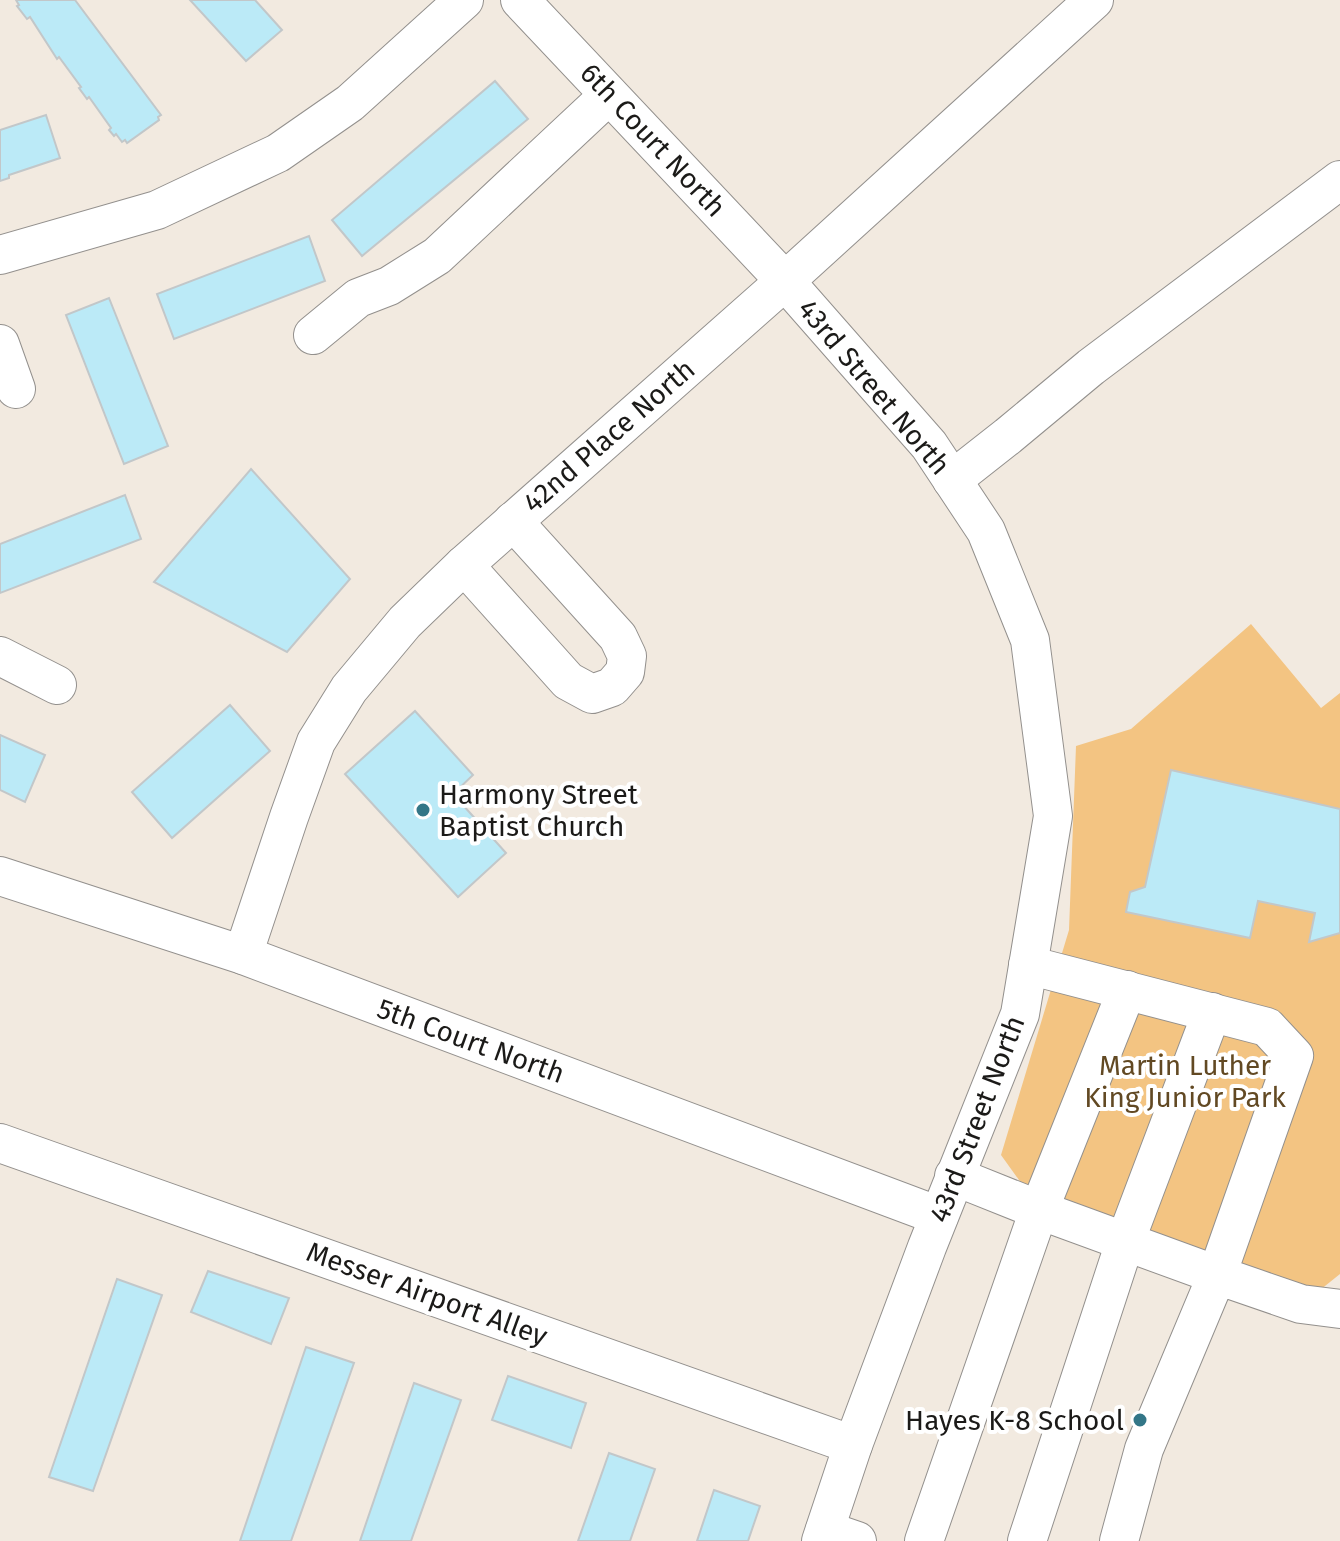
<svg xmlns="http://www.w3.org/2000/svg" width="1340" height="1541" viewBox="0 0 1340 1541" font-family="'Fira Sans',sans-serif">
	<rect width="100%" height="100%" fill="#faf7f2"/>
	<rect fill="#f2eae0" x="0" y="0" width="1340" height="1541"/>
	<polygon fill="#f3c482" points="1251,624 1321,708 1340,693 1340,1274 1310,1298 1024,1187 1001,1155 1069,930 1076,746 1131,729"/>
	<g fill="#bbeaf7" stroke="#c2c7c9" stroke-width="2">
		<polygon points="16,0 75,0 161,115 158,117 159,120 127,143 125,140 122,142 116,134 114,136 109,130 111,128 89,97 87,99 79,88 81,87 59,57 57,59 30,17 27,19 17,6 19,5"/>
		<polygon points="190,0 255,0 282,30 246,61"/>
		<polygon points="495,81 528,119 362,256 332,220"/>
		<polygon points="46,115 60,158 9,175 9,178 0,181 0,130"/>
		<polygon points="309,236 325,281 174,339 157,294"/>
		<polygon points="109,298 168,446 124,464 66,315"/>
		<polygon points="251,469 350,579 287,652 154,582"/>
		<polygon points="125,495 141,539 0,593 0,544"/>
		<polygon points="230,705 270,751 172,838 132,792"/>
		<polygon points="415,711 473,775 453,794 506,853 458,897 345,774"/>
		<polygon points="0,735 45,755 25,802 0,790"/>
		<polygon points="1171,770 1340,809 1340,933 1309,942 1315,913 1258,901 1250,938 1126,912 1130,892 1145,887"/>
		<polygon points="208,1271 289,1298 271,1344 191,1312"/>
		<polygon points="117,1279 162,1295 93,1491 49,1477"/>
		<polygon points="306,1347 354,1363 291,1541 240,1541"/>
		<polygon points="508,1376 586,1403 571,1448 492,1420"/>
		<polygon points="414,1383 461,1400 411,1541 360,1541"/>
		<polygon points="609,1453 655,1469 630,1541 578,1541"/>
		<polygon points="714,1490 760,1506 748,1541 697,1541"/>
	</g>
	<g fill="none" stroke-linecap="round" stroke-linejoin="round">
		<defs>
			<g id="minor">
				<polyline points="520,0 785,281 929,445 986,531 1030,640 1053,816 1020,1014 927,1247 853,1445 821,1541"/>
				<polyline points="0,255 157,210 278,153 350,103 464,0"/>
				<polyline points="313,335 358,298 389,286 437,256 609,95"/>
				<polyline points="0,344 16,389"/>
				<polyline points="952,480 1008,436 1091,367 1340,180"/>
				<polyline points="464,565 568,681 592,694 612,687 625,672 627,656 618,637 513,521"/>
				<polyline points="0,656 57,685"/>
				<polyline points="0,876 243,955 939,1216"/>
				<polyline points="243,955 289,817 316,742 349,689 405,622 464,565 785,281 1094,0"/>
				<polyline points="0,1143 853,1445"/>
				<polyline points="954,1176 1039,1210 1217,1275 1294,1056 1267,1027 1028,965"/>
				<polyline points="825,1530 857,1541"/>
				<polyline points="924,1541 1039,1210 1127,990"/>
				<polyline points="1027,1541 1125,1242 1212,1012"/>
				<polyline points="1119,1541 1144,1449 1217,1275 1301,1304 1340,1309"/>
			</g>
		</defs>
		<use href="#minor" stroke="#93908d" stroke-width="40"/>
		<use href="#minor" stroke="#fff" stroke-width="38"/>
	</g>
	<g fill="#337687" stroke="#fff" stroke-width="3">
		<circle cx="423" cy="810" r="8"/>
		<circle cx="1140" cy="1420" r="8"/>
	</g>
	<g text-anchor="middle" dominant-baseline="central" stroke-width="8" stroke-linejoin="round" paint-order="stroke">
		<g font-size="28" fill="#1b1a18" stroke="#fff">
			<text transform="translate(653 140) rotate(47)">6th Court North</text>
			<text transform="translate(874 387) rotate(50)">43rd Street North</text>
			<text transform="translate(609 436) rotate(-41)">42nd Place North</text>
			<text transform="translate(471 1041) rotate(20)">5th Court North</text>
			<text transform="translate(977 1119) rotate(-69)">43rd Street North</text>
			<text transform="translate(427 1294) rotate(20)">Messer Airport Alley</text>
		</g>
		<g font-size="28" fill="#1b1a18" stroke="#fff" text-anchor="start">
			<text x="439" y="794">Harmony Street<tspan x="439" dy="32">Baptist Church</tspan></text>
			<text x="1124" y="1420" text-anchor="end">Hayes K-8 School</text>
		</g>
		<g font-size="28" fill="#624923" stroke="#fff">
			<text x="1185" y="1065">Martin Luther<tspan x="1185" dy="32">King Junior Park</tspan></text>
		</g>
	</g>
</svg>
